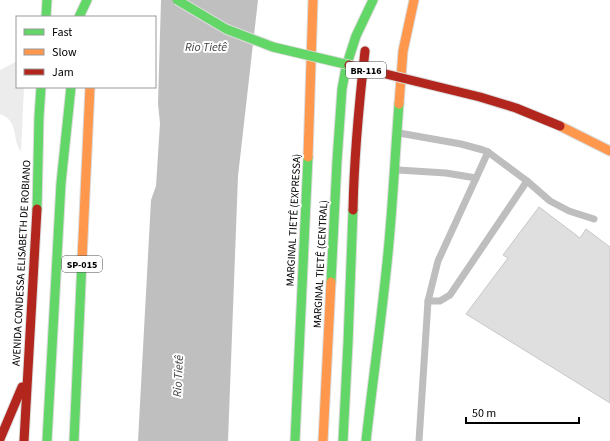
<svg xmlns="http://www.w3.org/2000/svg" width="610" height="441" viewBox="0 0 610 441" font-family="'Source Sans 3',sans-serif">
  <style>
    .green { fill: #ececec }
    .water { fill: #bfbfbf }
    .building { fill: #dfdfdf; stroke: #c7c7c7 }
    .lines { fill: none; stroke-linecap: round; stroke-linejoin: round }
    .fast-casing { stroke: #dbdbdb; stroke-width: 11 }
    .slow-casing { stroke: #dbdbdb; stroke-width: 11 }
    .jam-casing { stroke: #dbdbdb; stroke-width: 11 }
    .lane { stroke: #bebebe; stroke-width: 7 }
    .fast { stroke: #63d668; stroke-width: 9 }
    .slow { stroke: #ff974d; stroke-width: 9 }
    .jam { stroke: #b3261e; stroke-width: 9 }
    .fast-bridge-casing { stroke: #dbdbdb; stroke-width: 11; stroke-linecap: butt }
    .jam-bridge-casing { stroke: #dbdbdb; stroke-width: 11; stroke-linecap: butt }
    .fast-bridge { stroke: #63d668; stroke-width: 9 }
    .jam-bridge { stroke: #b3261e; stroke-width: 9 }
    .labels { text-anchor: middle; stroke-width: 4; stroke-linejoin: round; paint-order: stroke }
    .shield { fill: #fff; stroke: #4c4c4c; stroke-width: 1 }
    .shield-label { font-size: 10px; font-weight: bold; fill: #000 }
    .street-label { font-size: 11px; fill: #000; stroke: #fff }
    .water-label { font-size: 12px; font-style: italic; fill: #444; stroke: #fff }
  </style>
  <rect width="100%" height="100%" fill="#fff"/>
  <path class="green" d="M 17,61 L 17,87 L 24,87 L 21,152 C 11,138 20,122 0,114 L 0,70 Z"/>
  <polygon class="water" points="161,0 258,0 238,176 228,441 138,441 151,200 156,186 160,123 158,104"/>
  <polygon class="building" points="539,207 580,238 586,229 610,247 610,403 466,314 508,258 503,255"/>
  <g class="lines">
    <defs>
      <g id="fast">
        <polyline points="46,17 47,0"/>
        <polyline points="79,17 87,0"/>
        <polyline points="37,209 39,117 41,87"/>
        <polyline points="331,282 337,161 342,89 346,67 356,36 373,0"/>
        <polyline points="47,441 61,183 71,87"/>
        <polyline points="74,441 82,260"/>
        <polyline points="295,441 308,157"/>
        <polyline points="343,441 348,343 353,210"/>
        <path d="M 366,441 C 373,378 382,316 388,253 C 393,203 395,154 399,104"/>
      </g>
      <g id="slow">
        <polyline points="399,104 403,51 414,0"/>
        <polyline points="560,126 610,151"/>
        <polyline points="308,157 313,0"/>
        <polyline points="82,260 90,87"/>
        <polyline points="323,441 331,282"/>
      </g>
      <g id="jam">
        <path d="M 353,210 C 354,157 359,104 365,51"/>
        <polyline points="0,439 22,387"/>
        <polyline points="24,441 37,209"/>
      </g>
    </defs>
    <use href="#fast" class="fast-casing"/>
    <use href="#slow" class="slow-casing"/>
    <use href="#jam" class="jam-casing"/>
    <g class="lane">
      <polyline points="399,133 461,144 483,150 488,152 527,181 450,295 440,301 428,301"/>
      <polyline points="398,170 446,173 476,178"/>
      <polyline points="527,181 550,201 569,211 594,219"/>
      <polyline points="419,441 428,301 438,261 488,152"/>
    </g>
    <use href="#fast" class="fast"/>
    <use href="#slow" class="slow"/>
    <use href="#jam" class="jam"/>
    <defs>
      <polyline id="fast-bridge" points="177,0 226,29 273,47 349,65"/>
      <polyline id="jam-bridge" points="349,65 480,97 516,108 560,126"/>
    </defs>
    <use href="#fast-bridge" class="fast-bridge-casing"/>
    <use href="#jam-bridge" class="jam-bridge-casing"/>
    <use href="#fast-bridge" class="fast-bridge"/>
    <use href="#jam-bridge" class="jam-bridge"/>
  </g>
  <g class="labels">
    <g class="shield">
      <rect x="346" y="62" width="40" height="16" rx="3"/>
      <rect x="62" y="256" width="40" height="16" rx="3"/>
    </g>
    <g class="shield-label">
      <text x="366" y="74">BR-116</text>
      <text x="82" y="268">SP-015</text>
    </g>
    <g class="street-label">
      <text transform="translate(293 220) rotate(-87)" y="4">MARGINAL TIETÊ (EXPRESSA)</text>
      <text transform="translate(21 263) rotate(-87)" y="4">AVENIDA CONDESSA ELISABETH DE ROBIANO</text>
      <text transform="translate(320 264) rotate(-87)" y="4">MARGINAL TIETÊ (CENTRAL)</text>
    </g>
    <g class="water-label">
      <text x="206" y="51">Rio Tietê</text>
      <text transform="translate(178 376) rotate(-87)" y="4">Rio Tietê</text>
    </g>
  </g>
  <rect x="16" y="16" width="140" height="72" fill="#ffffff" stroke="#999999"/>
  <rect x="24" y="29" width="20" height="6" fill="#63d668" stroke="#999999"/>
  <text x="52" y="36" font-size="12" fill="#000000">Fast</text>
  <rect x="24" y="49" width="20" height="6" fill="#ff974d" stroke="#999999"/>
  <text x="52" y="56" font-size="12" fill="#000000">Slow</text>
  <rect x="24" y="69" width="20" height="6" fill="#b3261e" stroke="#999999"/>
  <text x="52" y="76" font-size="12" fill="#000000">Jam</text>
  <path d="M466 417v6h113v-6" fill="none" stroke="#000000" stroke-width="2"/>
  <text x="472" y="417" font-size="12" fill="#000000" stroke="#ffffff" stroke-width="3" paint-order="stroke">50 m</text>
</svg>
